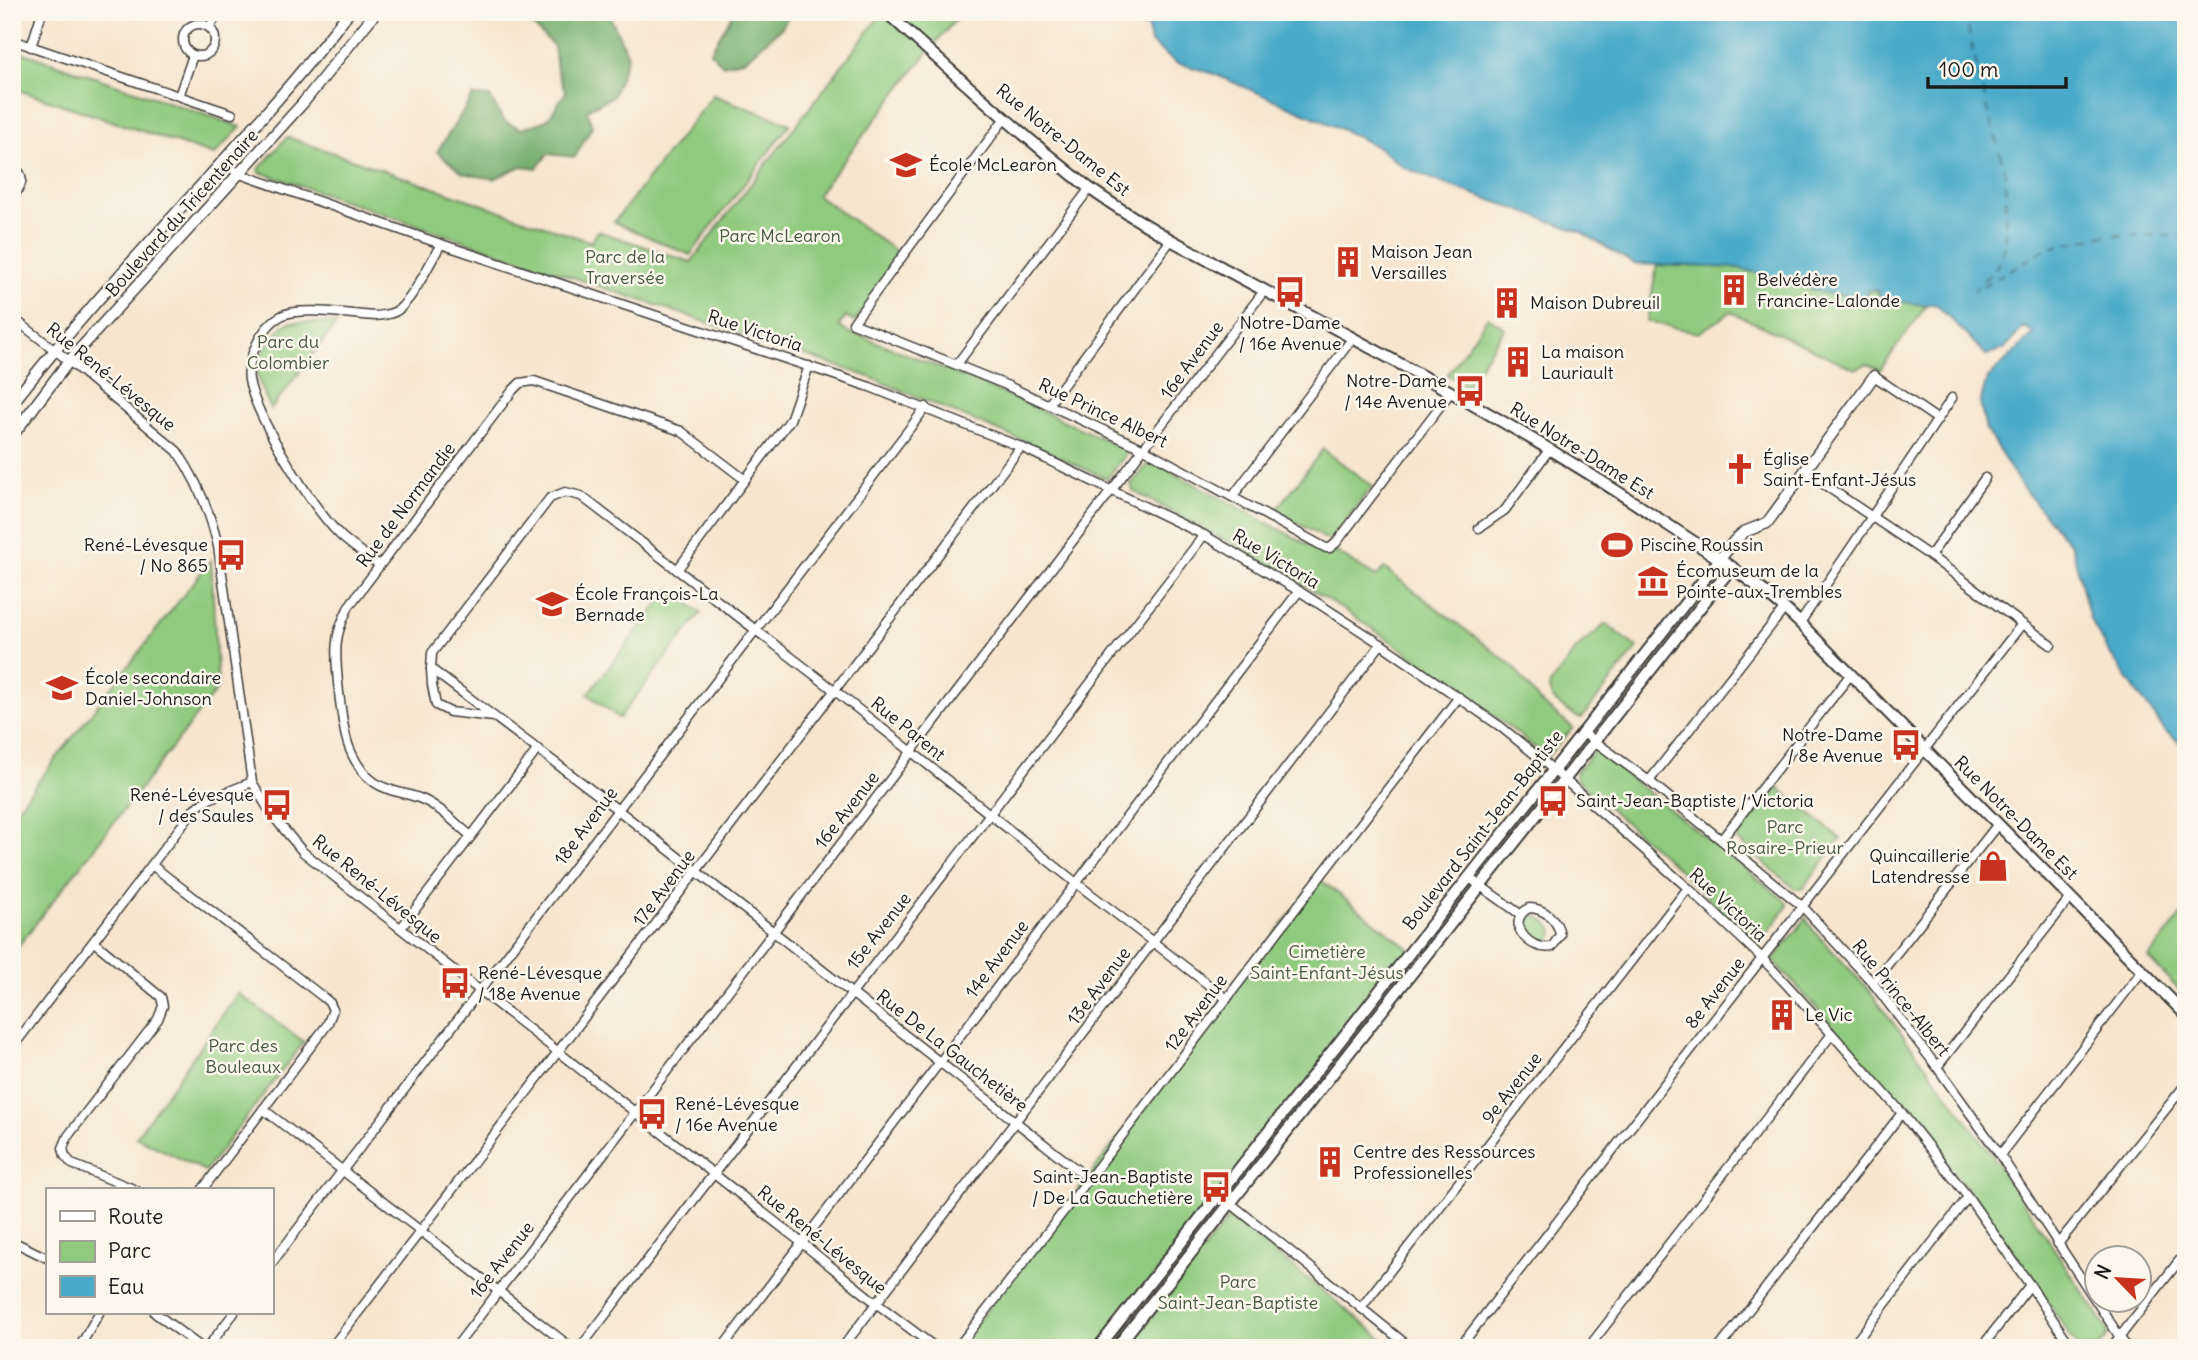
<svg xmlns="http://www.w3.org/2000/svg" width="2198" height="1360" viewBox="0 0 2198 1360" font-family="Delius,sans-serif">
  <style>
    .green { fill: #90ca7f; stroke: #56734e; stroke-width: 2 }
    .forest { fill: #74ae6e; stroke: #486545; stroke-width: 2 }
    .water { fill: #49aac9; stroke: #326372; stroke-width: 2 }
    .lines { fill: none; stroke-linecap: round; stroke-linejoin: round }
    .ferry { stroke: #305c6a; stroke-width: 2; stroke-dasharray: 9 7; stroke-linecap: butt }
    .minor-casing { stroke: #3d3a37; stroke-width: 11 }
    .tertiary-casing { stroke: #3d3a37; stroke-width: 13 }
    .secondary-casing { stroke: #3d3a37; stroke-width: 14 }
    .minor { stroke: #fff; stroke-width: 8 }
    .tertiary { stroke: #fff; stroke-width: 10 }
    .secondary { stroke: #fff; stroke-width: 10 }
    .labels { text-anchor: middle; stroke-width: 5; stroke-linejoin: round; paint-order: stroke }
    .street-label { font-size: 18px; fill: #1c1c1c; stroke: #fbf7ec }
    .poi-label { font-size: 18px; fill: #1c1c1c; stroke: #fbf7ec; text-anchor: start }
    .park-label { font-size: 18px; fill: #45593f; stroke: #fbf7ec }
  </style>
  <rect width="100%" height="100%" fill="#fbf7ec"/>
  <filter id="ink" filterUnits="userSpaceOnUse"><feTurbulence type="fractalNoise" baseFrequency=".0143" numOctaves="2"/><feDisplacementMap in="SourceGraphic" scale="14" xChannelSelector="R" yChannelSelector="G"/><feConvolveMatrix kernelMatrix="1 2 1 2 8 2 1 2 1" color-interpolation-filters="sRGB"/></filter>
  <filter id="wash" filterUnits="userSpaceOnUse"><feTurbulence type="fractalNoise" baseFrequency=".00686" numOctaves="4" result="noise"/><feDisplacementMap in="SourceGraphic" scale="28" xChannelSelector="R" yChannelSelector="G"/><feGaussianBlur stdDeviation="1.57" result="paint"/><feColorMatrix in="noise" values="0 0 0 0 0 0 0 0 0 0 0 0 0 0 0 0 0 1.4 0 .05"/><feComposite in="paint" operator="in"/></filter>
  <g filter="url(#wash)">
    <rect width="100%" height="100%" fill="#f7e5cf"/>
    <g class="green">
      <polygon points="883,12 962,12 929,51 817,195 903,256 854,322 846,316 839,326 847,332 864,337 1008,395 1125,449 1126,454 1107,479 1030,444 867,376 259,172 258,170 287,137 591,242 598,231 691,262"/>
      <polygon points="12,49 241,127 214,155 12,88"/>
      <polygon points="713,95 790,124 690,255 614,222"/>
      <polygon points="1657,265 1739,268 1825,293 1869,297 1867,290 1877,290 1881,299 1904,301 1926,306 1880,370 1867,364 1855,369 1731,312 1698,333 1647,321"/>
      <polygon points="1488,317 1505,328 1466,386 1447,375"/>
      <path d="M 289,322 L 337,323 L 271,409 C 258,380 249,370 269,342 C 276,334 280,327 289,322 Z"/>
      <polygon points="1323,449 1372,486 1330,541 1276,511"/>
      <path d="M 1150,462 L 1153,464 L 1154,462 L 1325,554 L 1332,554 L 1336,552 L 1376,577 L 1384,568 L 1513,666 L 1540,702 L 1573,728 L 1547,757 C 1474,699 1399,644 1320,595 C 1259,558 1196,524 1133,491 L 1131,484 Z"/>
      <polygon points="211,560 218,688 12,954 12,815"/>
      <polygon points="670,589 701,613 619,718 588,694"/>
      <path d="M 1606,624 L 1637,648 L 1582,718 L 1577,717 C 1566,710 1549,701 1549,686 L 1577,648 Z"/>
      <polygon points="1599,749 1610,762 1787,902 1787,907 1762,940 1754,942 1673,864 1577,780 1575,774 1592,753"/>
      <polygon points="1777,787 1841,839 1803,888 1795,889 1737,840 1738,836"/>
      <polygon points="1318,878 1411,950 1098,1348 957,1348"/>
      <polygon points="2186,909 2186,997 2148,958"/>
      <path d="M 1532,914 C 1542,917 1552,925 1554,934 L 1549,941 L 1541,941 L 1524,926 L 1525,918 Z"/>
      <path d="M 1806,918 L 1813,930 L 1867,988 L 1954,1103 L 1992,1155 L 2108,1330 L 2107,1337 L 2099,1348 L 2078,1348 C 1990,1208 1886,1081 1773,961 Z"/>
      <polygon points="238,993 304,1042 205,1171 136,1137"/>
      <polygon points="1231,1219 1233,1219 1394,1348 1127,1348 1227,1220"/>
    </g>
    <g class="forest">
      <polygon points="518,12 608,12 628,55 613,96 587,110 592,127 575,157 548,154 537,168 521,166 494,179 463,173 437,152 473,96 490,97 504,121 521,129 547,120 566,92 557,71 554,46"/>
      <polygon points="734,12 791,12 782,27 746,59 723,65 710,52"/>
    </g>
    <path class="water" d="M 1122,12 L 2186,12 L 2186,747 L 2165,731 L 2107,650 L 2090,619 L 2072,547 L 2022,487 L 1986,430 L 1980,403 L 1987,379 L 2034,333 L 2024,327 L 2004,349 L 1986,355 L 1936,304 C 1921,307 1897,300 1881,299 L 1877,290 L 1867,290 L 1869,298 L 1825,293 L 1739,268 L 1634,264 L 1581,232 L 1445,184 L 1403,167 L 1378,147 L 1339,128 L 1214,74 L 1175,62 L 1151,43 L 1148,29 Z"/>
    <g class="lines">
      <polyline class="ferry" points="1964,12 1982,88 2006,175 2005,247 1997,266 1974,291 2048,248 2106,235 2186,236"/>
    </g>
  </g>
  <g filter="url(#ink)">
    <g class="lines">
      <defs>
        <g id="minor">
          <circle cx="199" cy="40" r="16"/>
          <polyline points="209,27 220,12"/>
          <polyline points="12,40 232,114"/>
          <polyline points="31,47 42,12"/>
          <polyline points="179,96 193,55"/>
          <polyline points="1005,118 853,323 1006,385 1144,449 1326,548 1330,548 1336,543 1450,393"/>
          <polyline points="222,162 240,174 441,244 870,387 1021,447 1204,535 1299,591 1381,644 1501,727 1543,761 1688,888 1762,958 1832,1034 1902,1113 1968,1197 2030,1285 2072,1348"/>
          <path d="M 12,166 C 27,175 22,187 12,197"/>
          <path d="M 12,317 L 69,361 L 177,451 C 197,480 210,512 218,546 L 252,782 L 272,815 L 303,852 L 802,1243 L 876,1303 L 936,1348"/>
          <polyline points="957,364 1090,188"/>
          <polyline points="1874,376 1937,419"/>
          <polyline points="1049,404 1171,240"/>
          <polyline points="1804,471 1930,556 2051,645"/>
          <polyline points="1233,496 1352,339"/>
          <polyline points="1479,528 1505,510 1549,450"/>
          <polyline points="1930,556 1985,478"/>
          <path d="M 379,565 C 367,556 353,547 341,536 C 313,509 256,418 249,380 C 246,359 262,326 281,316 C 299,306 354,315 376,316 C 384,315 391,315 398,310 C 413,299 431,261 441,244"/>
          <polyline points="677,570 790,420 809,366"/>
          <polyline points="1800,623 1952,398"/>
          <polyline points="431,669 432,653 550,498 565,492 581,496 834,690 1075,882 1227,999"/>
          <polyline points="494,717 450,712 436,705 432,685 431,669 618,810 1090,1180"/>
          <polyline points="1582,732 1649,781 1803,907 1873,983 1937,1067 2000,1155 2127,1348"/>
          <polyline points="1649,781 1785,608"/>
          <path d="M 471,836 C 455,823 438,805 419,798 C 403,792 388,792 374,782 C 363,774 354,760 349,747 C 342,729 334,660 337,641 C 338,628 344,618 349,606 L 513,390 L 520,383 L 534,381 L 681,431 L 744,479"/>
          <polyline points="1722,839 1851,674"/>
          <polyline points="153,866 323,997 330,1003 333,1010 327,1025 202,1190"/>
          <polyline points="1468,877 1520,914"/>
          <path d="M 1529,908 C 1544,908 1558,920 1560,935 L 1552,947 C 1531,952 1503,923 1529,908 Z"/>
          <polyline points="401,928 538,749"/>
          <polyline points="94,942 161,997 163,1006 158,1019 68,1136 63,1148 65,1156 72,1164 136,1190"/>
          <polyline points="1873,983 1998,824"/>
          <polyline points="12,1048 195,808 209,799 252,782"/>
          <polyline points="1937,1067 2070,898"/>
          <polyline points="263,1109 572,1348"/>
          <polyline points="2000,1155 2142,971"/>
          <polyline points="1219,1194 1411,1348"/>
          <polyline points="12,1241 47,1258"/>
          <polyline points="2058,1244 2186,1084"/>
          <polyline points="271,1264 926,407"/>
          <polyline points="1361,1308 1688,888"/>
          <polyline points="155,1313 202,1348"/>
          <polyline points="79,1348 99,1313"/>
          <polyline points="207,1348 234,1313"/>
          <polyline points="331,1348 1021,447"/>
          <polyline points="455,1348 1264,291"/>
          <polyline points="580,1348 1204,535"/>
          <polyline points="722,1348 1299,591"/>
          <polyline points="842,1348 1381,644"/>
          <path d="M 957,1348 C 1127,1133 1290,913 1459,697"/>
          <polyline points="1459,1348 2022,624"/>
          <polyline points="1588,1348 1832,1034"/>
          <polyline points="1719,1348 1902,1113"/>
          <polyline points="1851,1348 1968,1197"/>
          <polyline points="1981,1348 2030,1285"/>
          <polyline points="2111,1348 2186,1252"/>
        </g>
        <g id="tertiary">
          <path d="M 12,404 C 117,267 244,149 349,12"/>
          <polyline points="12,436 69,361 303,103 376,12"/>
          <polyline points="1720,559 1735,540 1744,532 1767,523 1874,376"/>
        </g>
        <g id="secondary">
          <path d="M 886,12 C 952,72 1019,133 1089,188 C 1115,207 1143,223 1171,240 C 1332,328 1497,411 1650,513 C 1702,548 1755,579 1800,623 L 2186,1015"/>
          <polyline points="1098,1348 1720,559"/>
          <polyline points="1116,1348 1732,567"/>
        </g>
      </defs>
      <use href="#minor" class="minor-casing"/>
      <use href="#tertiary" class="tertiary-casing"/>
      <use href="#secondary" class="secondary-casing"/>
      <use href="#minor" class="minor"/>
      <use href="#tertiary" class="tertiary"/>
      <use href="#secondary" class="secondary"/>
    </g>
  </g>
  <defs>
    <symbol id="school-bare" viewBox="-9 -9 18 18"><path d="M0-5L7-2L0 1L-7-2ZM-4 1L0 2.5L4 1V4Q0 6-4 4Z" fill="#c8321e" stroke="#fbf7ec" stroke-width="2.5" paint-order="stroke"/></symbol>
    <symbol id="building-bare" viewBox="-9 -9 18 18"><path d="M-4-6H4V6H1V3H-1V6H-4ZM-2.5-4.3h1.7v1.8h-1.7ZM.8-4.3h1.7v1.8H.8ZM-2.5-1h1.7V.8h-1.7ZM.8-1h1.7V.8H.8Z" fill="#c8321e" stroke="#fbf7ec" stroke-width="2.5" paint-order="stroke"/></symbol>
    <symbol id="bus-bare" viewBox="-9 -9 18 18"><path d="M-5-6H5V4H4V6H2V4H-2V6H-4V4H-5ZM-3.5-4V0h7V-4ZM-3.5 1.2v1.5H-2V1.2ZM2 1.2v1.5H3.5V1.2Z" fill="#c8321e" stroke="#fbf7ec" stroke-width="2.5" paint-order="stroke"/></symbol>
    <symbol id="church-bare" viewBox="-9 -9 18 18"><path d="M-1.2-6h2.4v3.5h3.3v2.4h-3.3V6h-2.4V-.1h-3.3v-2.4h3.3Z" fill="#c8321e" stroke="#fbf7ec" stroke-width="2.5" paint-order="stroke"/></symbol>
    <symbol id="stadium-bare" viewBox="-9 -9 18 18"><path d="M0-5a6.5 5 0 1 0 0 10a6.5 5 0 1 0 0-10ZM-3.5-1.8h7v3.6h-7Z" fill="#c8321e" stroke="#fbf7ec" stroke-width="2.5" paint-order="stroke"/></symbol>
    <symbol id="museum-bare" viewBox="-9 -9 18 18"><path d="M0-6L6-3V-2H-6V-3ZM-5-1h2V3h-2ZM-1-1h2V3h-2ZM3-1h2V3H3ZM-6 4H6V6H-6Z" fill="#c8321e" stroke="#fbf7ec" stroke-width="2.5" paint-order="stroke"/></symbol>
    <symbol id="shop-bare" viewBox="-9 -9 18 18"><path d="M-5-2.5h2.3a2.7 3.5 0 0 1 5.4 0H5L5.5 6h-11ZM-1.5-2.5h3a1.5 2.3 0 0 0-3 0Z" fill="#c8321e" stroke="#fbf7ec" stroke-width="2.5" paint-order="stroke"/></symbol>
  </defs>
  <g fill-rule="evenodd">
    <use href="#school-bare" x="884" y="143" width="44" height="44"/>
    <use href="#building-bare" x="1326" y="240" width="44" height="44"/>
    <use href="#building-bare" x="1712" y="268" width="44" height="44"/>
    <use href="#bus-bare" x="1268" y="270" width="44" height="44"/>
    <use href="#building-bare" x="1485" y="281" width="44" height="44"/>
    <use href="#building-bare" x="1496" y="340" width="44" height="44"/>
    <use href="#bus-bare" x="1448" y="369" width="44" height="44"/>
    <use href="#church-bare" x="1718" y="447" width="44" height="44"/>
    <use href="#stadium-bare" x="1595" y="523" width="44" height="44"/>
    <use href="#bus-bare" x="209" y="533" width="44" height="44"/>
    <use href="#museum-bare" x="1631" y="559" width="44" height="44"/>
    <use href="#school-bare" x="530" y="582" width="44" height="44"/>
    <use href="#school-bare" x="40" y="666" width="44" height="44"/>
    <use href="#bus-bare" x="1884" y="723" width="44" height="44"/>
    <use href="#bus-bare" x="1531" y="779" width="44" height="44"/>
    <use href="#bus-bare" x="255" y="783" width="44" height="44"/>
    <use href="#shop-bare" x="1971" y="844" width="44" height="44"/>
    <use href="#bus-bare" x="433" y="961" width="44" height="44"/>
    <use href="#building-bare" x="1760" y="993" width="44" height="44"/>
    <use href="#bus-bare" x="630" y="1092" width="44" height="44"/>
    <use href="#building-bare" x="1308" y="1140" width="44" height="44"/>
    <use href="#bus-bare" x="1194" y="1165" width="44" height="44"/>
  </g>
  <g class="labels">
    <g class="street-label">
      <text transform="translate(1063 140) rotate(39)" y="6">Rue Notre-Dame Est</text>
      <text transform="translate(182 213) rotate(-48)" y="6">Boulevard du Tricentenaire</text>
      <text transform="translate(755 331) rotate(18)" y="6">Rue Victoria</text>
      <text transform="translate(1192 360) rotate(-53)" y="6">16e Avenue</text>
      <text transform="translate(111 377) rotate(39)" y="6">Rue René-Lévesque</text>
      <text transform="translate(1103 413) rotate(25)" y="6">Rue Prince Albert</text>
      <text transform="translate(1582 451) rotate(32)" y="6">Rue Notre-Dame Est</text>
      <text transform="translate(406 505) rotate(-53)" y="6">Rue de Normandie</text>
      <text transform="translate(1276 559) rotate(31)" y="6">Rue Victoria</text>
      <text transform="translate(908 729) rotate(39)" y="6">Rue Parent</text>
      <text transform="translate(847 810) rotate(-52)" y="6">16e Avenue</text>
      <text transform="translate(2016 818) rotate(45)" y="6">Rue Notre-Dame Est</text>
      <text transform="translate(586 826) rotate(-53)" y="6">18e Avenue</text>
      <text transform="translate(1483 830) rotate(-52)" y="6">Boulevard Saint-Jean-Baptiste</text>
      <text transform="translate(664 888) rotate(-53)" y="6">17e Avenue</text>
      <text transform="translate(377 889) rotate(39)" y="6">Rue René-Lévesque</text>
      <text transform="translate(1728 905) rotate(43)" y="6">Rue Victoria</text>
      <text transform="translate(879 931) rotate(-52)" y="6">15e Avenue</text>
      <text transform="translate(997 959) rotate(-53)" y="6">14e Avenue</text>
      <text transform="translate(1099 986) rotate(-53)" y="6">13e Avenue</text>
      <text transform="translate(1715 993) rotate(-52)" y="6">8e Avenue</text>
      <text transform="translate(1901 998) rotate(51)" y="6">Rue Prince-Albert</text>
      <text transform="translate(1196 1013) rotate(-53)" y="6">12e Avenue</text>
      <text transform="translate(952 1051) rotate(38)" y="6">Rue De La Gauchetière</text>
      <text transform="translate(1512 1088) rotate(-52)" y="6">9e Avenue</text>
      <text transform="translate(822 1240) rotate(39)" y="6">Rue René-Lévesque</text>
      <text transform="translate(502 1260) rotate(-52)" y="6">16e Avenue</text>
    </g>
    <g class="poi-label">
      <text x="929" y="171">École McLearon</text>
      <text x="1371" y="258">Maison Jean<tspan x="1371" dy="21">Versailles</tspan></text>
      <text x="1757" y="286">Belvédère<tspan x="1757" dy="21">Francine-Lalonde</tspan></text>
      <text x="1530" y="309">Maison Dubreuil</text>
      <text x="1290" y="329" text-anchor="middle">Notre-Dame<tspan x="1290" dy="21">/ 16e Avenue</tspan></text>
      <text x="1541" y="358">La maison<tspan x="1541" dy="21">Lauriault</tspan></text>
      <text x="1447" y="387" text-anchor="end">Notre-Dame<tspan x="1447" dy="21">/ 14e Avenue</tspan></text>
      <text x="1763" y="465">Église<tspan x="1763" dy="21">Saint-Enfant-Jésus</tspan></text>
      <text x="208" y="551" text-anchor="end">René-Lévesque<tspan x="208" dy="21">/ No 865</tspan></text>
      <text x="1640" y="551">Piscine Roussin</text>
      <text x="1676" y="577">Écomuseum de la<tspan x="1676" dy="21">Pointe-aux-Trembles</tspan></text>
      <text x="575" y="600">École François-La<tspan x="575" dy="21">Bernade</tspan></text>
      <text x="85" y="684">École secondaire<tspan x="85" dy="21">Daniel-Johnson</tspan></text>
      <text x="1883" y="741" text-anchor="end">Notre-Dame<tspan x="1883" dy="21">/ 8e Avenue</tspan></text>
      <text x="254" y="801" text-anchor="end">René-Lévesque<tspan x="254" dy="21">/ des Saules</tspan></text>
      <text x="1576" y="807">Saint-Jean-Baptiste / Victoria</text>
      <text x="1970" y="862" text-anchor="end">Quincaillerie<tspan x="1970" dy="21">Latendresse</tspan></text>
      <text x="478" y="979">René-Lévesque<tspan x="478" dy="21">/ 18e Avenue</tspan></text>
      <text x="1805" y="1021">Le Vic</text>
      <text x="675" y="1110">René-Lévesque<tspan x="675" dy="21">/ 16e Avenue</tspan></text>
      <text x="1353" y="1158">Centre des Ressources<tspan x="1353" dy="21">Professionelles</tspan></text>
      <text x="1193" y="1183" text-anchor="end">Saint-Jean-Baptiste<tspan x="1193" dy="21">/ De La Gauchetière</tspan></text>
    </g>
    <g class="park-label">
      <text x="780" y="242">Parc McLearon</text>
      <text x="625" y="263">Parc de la<tspan x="625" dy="21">Traversée</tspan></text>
      <text x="288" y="348">Parc du<tspan x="288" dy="21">Colombier</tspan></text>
      <text x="1785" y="833">Parc<tspan x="1785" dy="21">Rosaire-Prieur</tspan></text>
      <text x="1327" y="958">Cimetière<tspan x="1327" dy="21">Saint-Enfant-Jésus</tspan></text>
      <text x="243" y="1052">Parc des<tspan x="243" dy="21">Bouleaux</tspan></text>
      <text x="1238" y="1288">Parc<tspan x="1238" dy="21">Saint-Jean-Baptiste</tspan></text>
    </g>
  </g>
  <rect width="2198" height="1360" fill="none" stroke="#fbf7ec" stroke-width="42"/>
  <rect x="46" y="1188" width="228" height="126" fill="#fbf7ec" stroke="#a29f99" stroke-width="2"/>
  <rect x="60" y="1211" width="35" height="10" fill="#ffffff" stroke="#a29f99" stroke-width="2"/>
  <text x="108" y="1224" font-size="21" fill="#1c1c1c">Route</text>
  <rect x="60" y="1241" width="35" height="21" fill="#90ca7f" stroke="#a29f99" stroke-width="2"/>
  <text x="108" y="1258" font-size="21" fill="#1c1c1c">Parc</text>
  <rect x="60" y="1276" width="35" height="21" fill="#49aac9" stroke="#a29f99" stroke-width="2"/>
  <text x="108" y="1294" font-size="21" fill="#1c1c1c">Eau</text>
  <g transform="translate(2118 1279) rotate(295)"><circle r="33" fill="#fbf7ec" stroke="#a29f99" stroke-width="2"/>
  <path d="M0-5L12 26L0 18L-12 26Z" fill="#c8321e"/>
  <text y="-10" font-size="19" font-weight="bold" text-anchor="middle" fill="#1c1c1c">N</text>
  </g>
  <path d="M1928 77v10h138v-10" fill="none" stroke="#1c1c1c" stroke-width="3.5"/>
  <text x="1939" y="77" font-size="21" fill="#1c1c1c" stroke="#fbf7ec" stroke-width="5" paint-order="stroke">100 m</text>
</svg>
